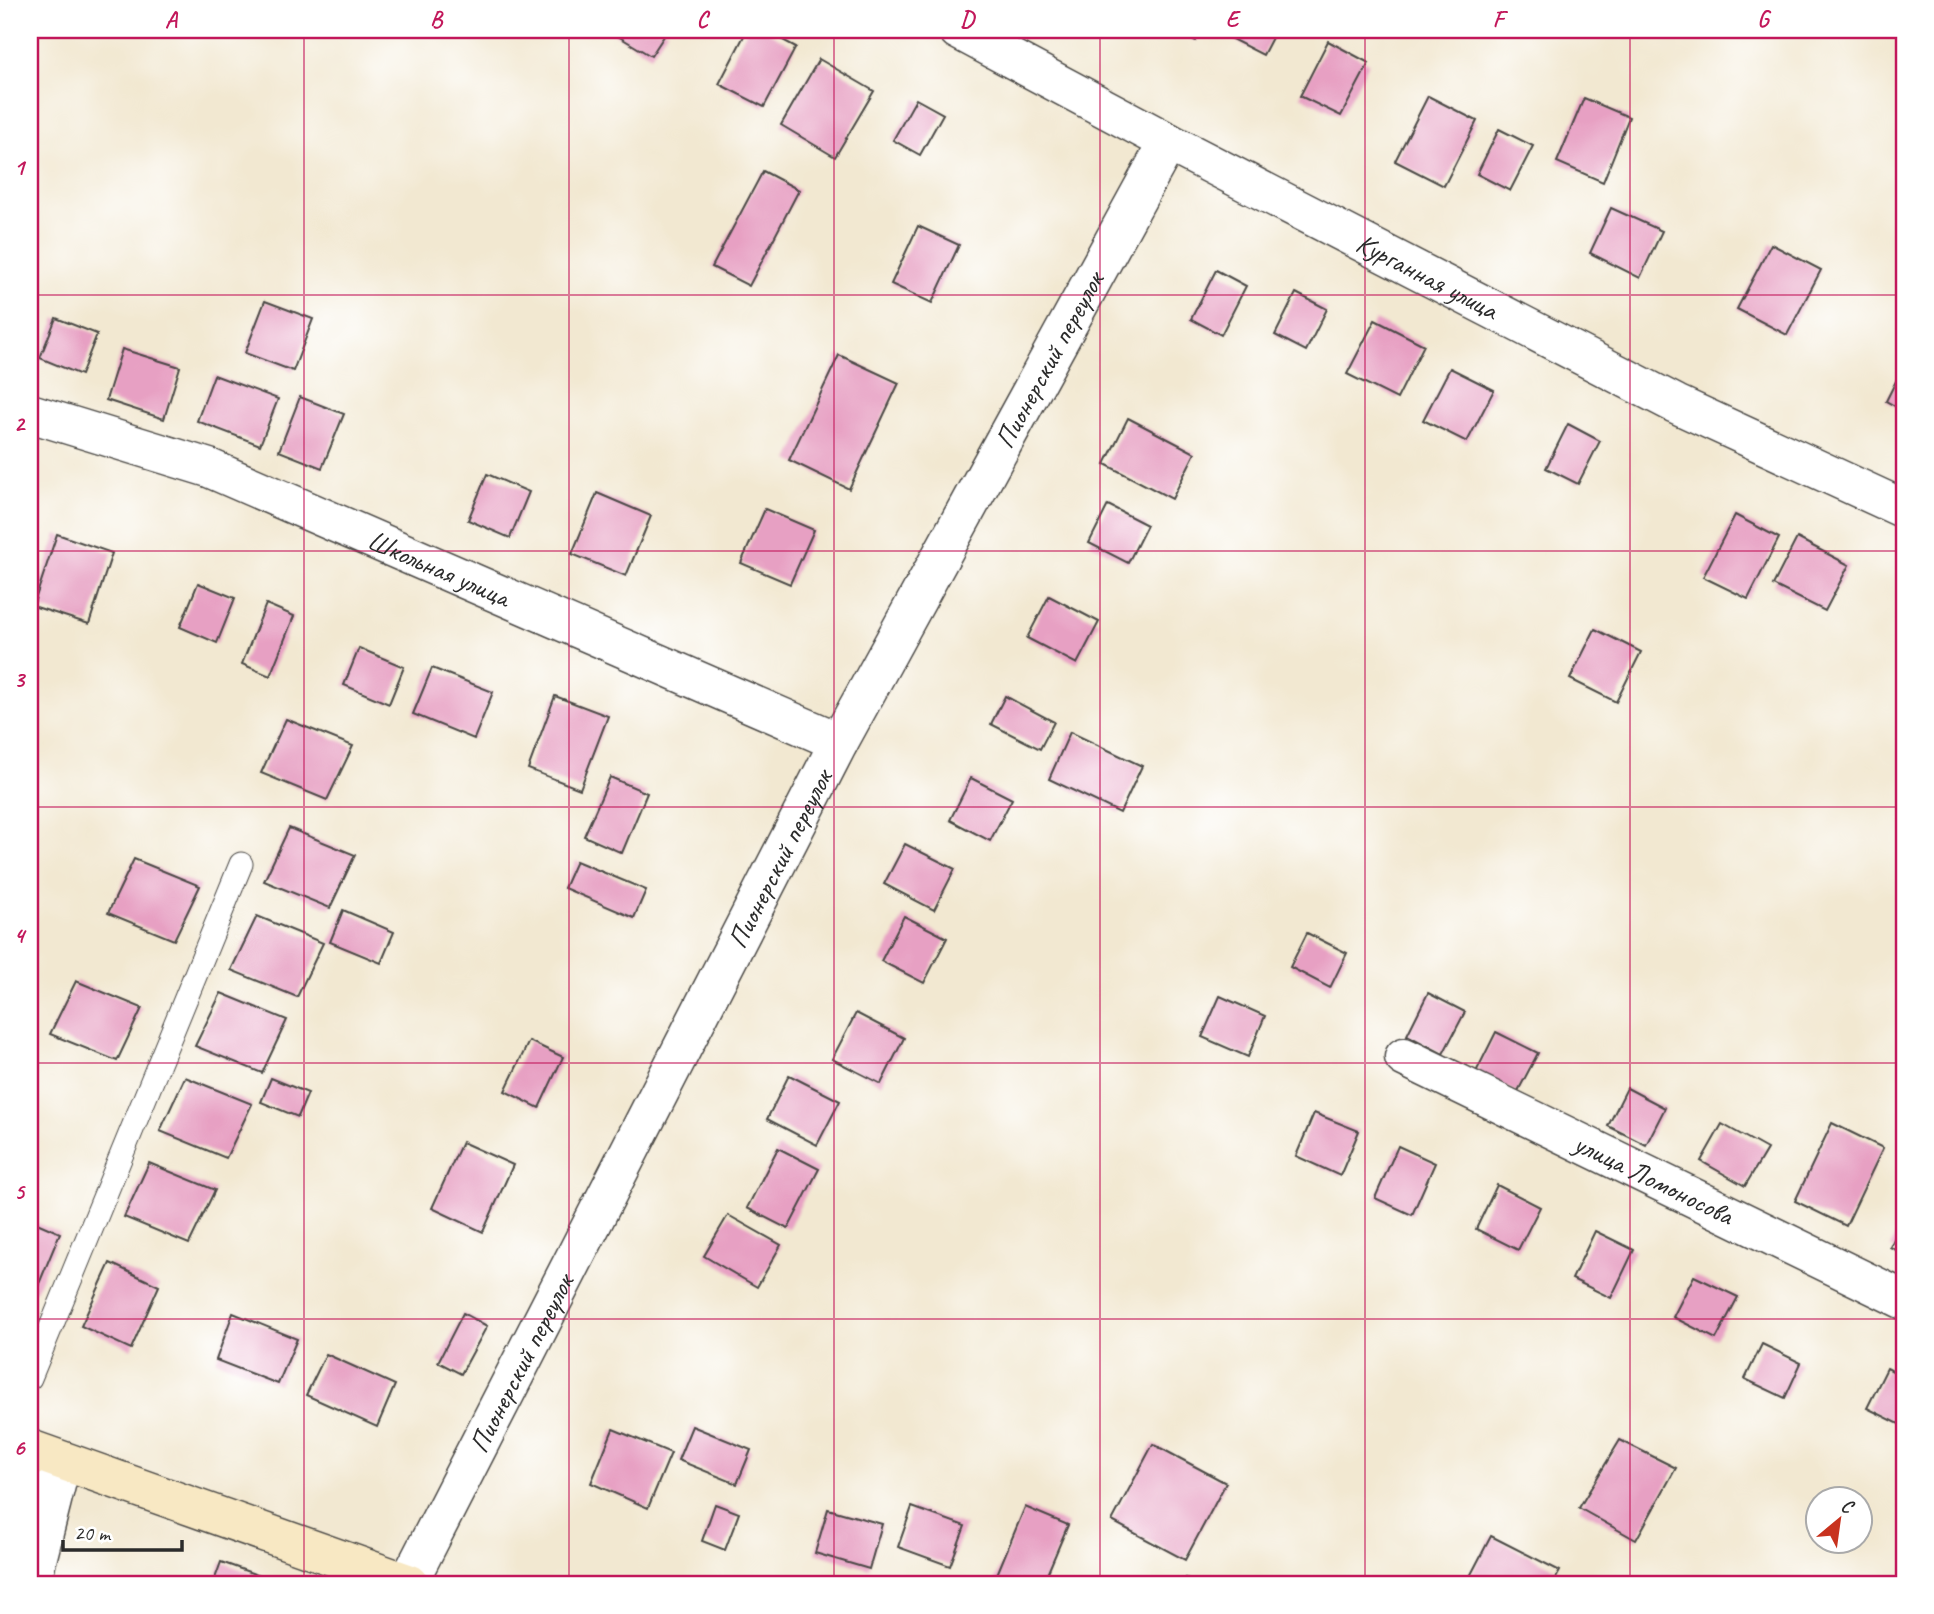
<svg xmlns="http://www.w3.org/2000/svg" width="1934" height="1614" viewBox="0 0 1934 1614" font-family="Caveat,sans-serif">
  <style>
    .building { fill: #e7a0c3 }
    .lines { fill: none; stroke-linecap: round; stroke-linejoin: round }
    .lane-casing { stroke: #494744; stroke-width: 25 }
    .street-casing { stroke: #494744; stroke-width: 41 }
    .secondary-casing { stroke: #494744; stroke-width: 41 }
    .lane { stroke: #fff; stroke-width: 23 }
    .street { stroke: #fff; stroke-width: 38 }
    .secondary { stroke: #f8e8c3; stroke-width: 38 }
    .grid { fill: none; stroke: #c2185b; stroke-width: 2; stroke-opacity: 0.55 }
    .labels { text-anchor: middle; stroke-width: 5; stroke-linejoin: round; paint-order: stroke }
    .street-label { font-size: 28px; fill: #2b2b2b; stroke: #fff }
    .neatline { fill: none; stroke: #c2185b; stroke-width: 2.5 }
    .grid-label { font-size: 23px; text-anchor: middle; font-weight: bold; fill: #c2185b }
  </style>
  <rect width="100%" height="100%" fill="#fff"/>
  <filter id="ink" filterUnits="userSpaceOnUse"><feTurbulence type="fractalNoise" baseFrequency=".0143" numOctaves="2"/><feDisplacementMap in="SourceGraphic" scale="14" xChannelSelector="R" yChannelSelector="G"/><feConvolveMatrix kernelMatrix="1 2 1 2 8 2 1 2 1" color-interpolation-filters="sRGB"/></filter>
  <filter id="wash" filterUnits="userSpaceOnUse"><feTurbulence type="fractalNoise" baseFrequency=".00686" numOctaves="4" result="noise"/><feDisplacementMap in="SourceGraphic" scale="28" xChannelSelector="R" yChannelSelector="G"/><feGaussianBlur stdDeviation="1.57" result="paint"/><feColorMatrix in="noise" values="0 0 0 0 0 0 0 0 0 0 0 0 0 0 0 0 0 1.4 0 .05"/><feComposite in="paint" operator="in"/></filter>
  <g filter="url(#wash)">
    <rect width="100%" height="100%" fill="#f2e8d1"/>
    <g id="blocks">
      <g class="building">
        <polygon points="608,30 668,30 651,56"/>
        <polygon points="747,30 764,30 796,47 764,107 719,84"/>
        <polygon points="1170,30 1201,30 1196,41"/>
        <polygon points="1227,30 1276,30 1263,55 1224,35"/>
        <polygon points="1328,41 1369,63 1341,116 1300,96"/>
        <polygon points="819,59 874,91 835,157 781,125"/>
        <polygon points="1428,96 1477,121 1444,186 1395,161"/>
        <polygon points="1584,98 1629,117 1603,182 1557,162"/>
        <polygon points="916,99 943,114 920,155 893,140"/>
        <polygon points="1499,129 1533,146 1510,191 1477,174"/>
        <polygon points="763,171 799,190 749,286 712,267"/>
        <polygon points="1611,208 1662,231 1640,278 1590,253"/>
        <polygon points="918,226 959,245 932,303 891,284"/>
        <polygon points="1771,244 1821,270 1787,335 1737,309"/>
        <polygon points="1216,270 1246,286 1221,335 1191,319"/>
        <polygon points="1296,293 1327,309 1306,351 1275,335"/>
        <polygon points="265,301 313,319 293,371 245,353"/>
        <polygon points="56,318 97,334 81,375 40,358"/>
        <polygon points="1375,320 1424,345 1397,399 1347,374"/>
        <polygon points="122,349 180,367 164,419 106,400"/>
        <polygon points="839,355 899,383 849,489 789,460"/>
        <polygon points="1904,365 1904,411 1886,401"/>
        <polygon points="1450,368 1494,390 1467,442 1423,420"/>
        <polygon points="214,375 278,399 260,445 197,421"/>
        <polygon points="300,397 344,414 322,468 279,451"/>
        <polygon points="1128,418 1195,453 1172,499 1105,464"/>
        <polygon points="1568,424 1600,441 1578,484 1546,468"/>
        <polygon points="487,474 529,492 510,538 468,520"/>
        <polygon points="597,493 651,516 626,576 572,554"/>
        <polygon points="1108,505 1147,525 1128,563 1089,543"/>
        <polygon points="765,509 814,530 790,584 741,563"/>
        <polygon points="1735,515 1779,538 1748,599 1703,577"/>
        <polygon points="57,534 112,553 89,624 33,606"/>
        <polygon points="1797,538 1849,565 1825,611 1773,585"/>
        <polygon points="198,583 235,598 217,643 180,627"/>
        <polygon points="1049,596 1099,622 1077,664 1027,638"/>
        <polygon points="266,604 294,616 270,676 242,664"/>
        <polygon points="1595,629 1641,652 1616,702 1570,679"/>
        <polygon points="359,648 404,667 389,704 344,685"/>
        <polygon points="432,668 493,692 474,739 413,714"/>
        <polygon points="555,696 608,716 580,789 528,769"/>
        <polygon points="1005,696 1054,722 1040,749 991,724"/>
        <polygon points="286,719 353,746 327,800 261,773"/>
        <polygon points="1070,732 1142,766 1120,813 1049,779"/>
        <polygon points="610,777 647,793 622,853 584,836"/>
        <polygon points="971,778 1012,799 990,841 950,820"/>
        <polygon points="289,828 355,855 330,908 264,881"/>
        <polygon points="905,844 955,869 934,910 884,884"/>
        <polygon points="134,859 200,886 174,940 108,913"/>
        <polygon points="576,861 646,890 634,918 564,888"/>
        <polygon points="343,910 394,932 381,963 330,942"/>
        <polygon points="257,916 323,943 297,997 231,970"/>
        <polygon points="904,916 947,938 924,983 881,961"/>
        <polygon points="1307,933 1347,953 1330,988 1290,967"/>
        <polygon points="76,981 142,1008 117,1061 50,1034"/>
        <polygon points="221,993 287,1020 262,1073 195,1046"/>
        <polygon points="1428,993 1465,1012 1443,1054 1407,1035"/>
        <polygon points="1220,996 1265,1016 1248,1057 1202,1037"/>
        <polygon points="856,1013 904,1038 881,1084 832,1059"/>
        <polygon points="1496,1032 1538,1053 1517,1093 1476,1072"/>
        <polygon points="529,1041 563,1057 539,1108 505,1091"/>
        <polygon points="789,1075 840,1101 817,1145 767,1119"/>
        <polygon points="185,1077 252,1104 226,1158 160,1131"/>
        <polygon points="271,1078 308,1093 298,1117 261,1102"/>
        <polygon points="1627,1088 1665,1108 1646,1145 1608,1126"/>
        <polygon points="1314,1113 1359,1131 1340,1176 1296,1156"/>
        <polygon points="1832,1123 1883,1148 1846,1226 1795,1201"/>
        <polygon points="1722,1124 1767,1149 1745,1186 1701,1161"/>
        <polygon points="462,1142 513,1165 483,1232 432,1208"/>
        <polygon points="1398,1146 1435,1163 1412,1215 1375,1198"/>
        <polygon points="778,1148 819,1169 788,1229 747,1208"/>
        <polygon points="149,1163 215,1190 189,1244 124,1217"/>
        <polygon points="1497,1185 1540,1207 1518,1250 1476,1229"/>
        <polygon points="728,1215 781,1245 757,1287 704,1256"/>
        <polygon points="1904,1219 1904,1254 1890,1247"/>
        <polygon points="30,1220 60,1233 36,1291 30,1289"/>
        <polygon points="1595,1231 1634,1250 1611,1298 1572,1279"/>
        <polygon points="110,1263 159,1286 131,1349 81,1326"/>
        <polygon points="1694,1276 1738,1297 1716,1339 1673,1317"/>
        <polygon points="233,1313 297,1339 278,1384 216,1360"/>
        <polygon points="463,1313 487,1326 461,1374 438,1362"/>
        <polygon points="1762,1344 1801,1363 1785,1398 1745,1379"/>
        <polygon points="326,1354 395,1385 377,1427 306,1395"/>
        <polygon points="1887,1368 1904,1377 1904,1414 1899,1424 1867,1408"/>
        <polygon points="692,1426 751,1450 737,1484 678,1460"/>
        <polygon points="613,1429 671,1453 648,1508 591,1483"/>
        <polygon points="1620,1440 1676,1468 1636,1540 1579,1508"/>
        <polygon points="1153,1444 1226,1483 1185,1560 1112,1521"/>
        <polygon points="715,1504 739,1513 725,1550 702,1541"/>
        <polygon points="912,1507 965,1526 950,1566 898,1547"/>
        <polygon points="1025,1507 1068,1525 1043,1584 993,1584"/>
        <polygon points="828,1509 882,1524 869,1569 815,1553"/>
        <polygon points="1491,1536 1560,1571 1553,1584 1466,1584"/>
        <polygon points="221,1562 263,1577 260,1584 213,1584"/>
        <polygon points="1186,1578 1199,1584 1183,1584"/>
      </g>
    </g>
  </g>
  <g filter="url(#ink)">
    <use href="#blocks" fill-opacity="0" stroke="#494744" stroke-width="2"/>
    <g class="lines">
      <defs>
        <polyline id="lane" points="30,1378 241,864"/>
        <g id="street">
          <path id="s1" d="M 958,30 L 1168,142 L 1676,404 L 1904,509"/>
          <path id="s2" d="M 30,413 L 209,468 L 839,742"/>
          <path id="s3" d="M 1404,1057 L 1904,1300"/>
          <path id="s4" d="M 408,1583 L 839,742 L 1168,142"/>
          <polyline points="31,1584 62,1461"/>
        </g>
        <polyline id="secondary" points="30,1449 410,1584"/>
      </defs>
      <use href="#lane" class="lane-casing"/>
      <use href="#street" class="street-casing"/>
      <use href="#secondary" class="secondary-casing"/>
      <use href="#lane" class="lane"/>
      <use href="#street" class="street"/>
      <use href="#secondary" class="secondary"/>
    </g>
  </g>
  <path class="grid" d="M 304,30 L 304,1584M 569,30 L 569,1584M 834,30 L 834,1584M 1100,30 L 1100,1584M 1365,30 L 1365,1584M 1630,30 L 1630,1584M 30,295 L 1904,295M 30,551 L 1904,551M 30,807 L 1904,807M 30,1063 L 1904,1063M 30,1319 L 1904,1319"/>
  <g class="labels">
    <g class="street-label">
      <text dy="10" stroke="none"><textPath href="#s1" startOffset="530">Курганная улица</textPath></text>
      <text dy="10" stroke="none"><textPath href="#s4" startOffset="1381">Пионерский переулок</textPath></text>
      <text dy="10" stroke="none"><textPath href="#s2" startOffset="438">Школьная улица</textPath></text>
      <text dy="10" stroke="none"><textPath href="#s4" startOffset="814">Пионерский переулок</textPath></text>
      <text dy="10" stroke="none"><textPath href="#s3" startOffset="278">улица Ломоносова</textPath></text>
      <text dy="10" stroke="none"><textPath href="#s4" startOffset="247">Пионерский переулок</textPath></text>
    </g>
  </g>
  <rect width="1934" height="1614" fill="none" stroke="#fff" stroke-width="77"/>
  <g transform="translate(1839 1520) rotate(29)"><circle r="33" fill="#ffffff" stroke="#aaaaaa" stroke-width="2"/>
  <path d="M0-5L12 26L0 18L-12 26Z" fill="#c8321e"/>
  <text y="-10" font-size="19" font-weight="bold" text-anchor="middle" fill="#2b2b2b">С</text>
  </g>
  <path d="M63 1540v10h119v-10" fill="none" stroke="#2b2b2b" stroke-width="3.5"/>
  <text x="74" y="1540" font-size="21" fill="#2b2b2b" stroke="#ffffff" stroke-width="5" paint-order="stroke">20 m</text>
  <rect x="38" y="38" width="1858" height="1538" class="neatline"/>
  <g class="grid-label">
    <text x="171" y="27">A</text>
    <text x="436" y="27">B</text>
    <text x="702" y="27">C</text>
    <text x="967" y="27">D</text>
    <text x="1232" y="27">E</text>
    <text x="1498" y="27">F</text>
    <text x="1763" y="27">G</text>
    <text x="19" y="175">1</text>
    <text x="19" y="431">2</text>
    <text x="19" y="687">3</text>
    <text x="19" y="943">4</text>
    <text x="19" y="1199">5</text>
    <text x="19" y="1455">6</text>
  </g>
</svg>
